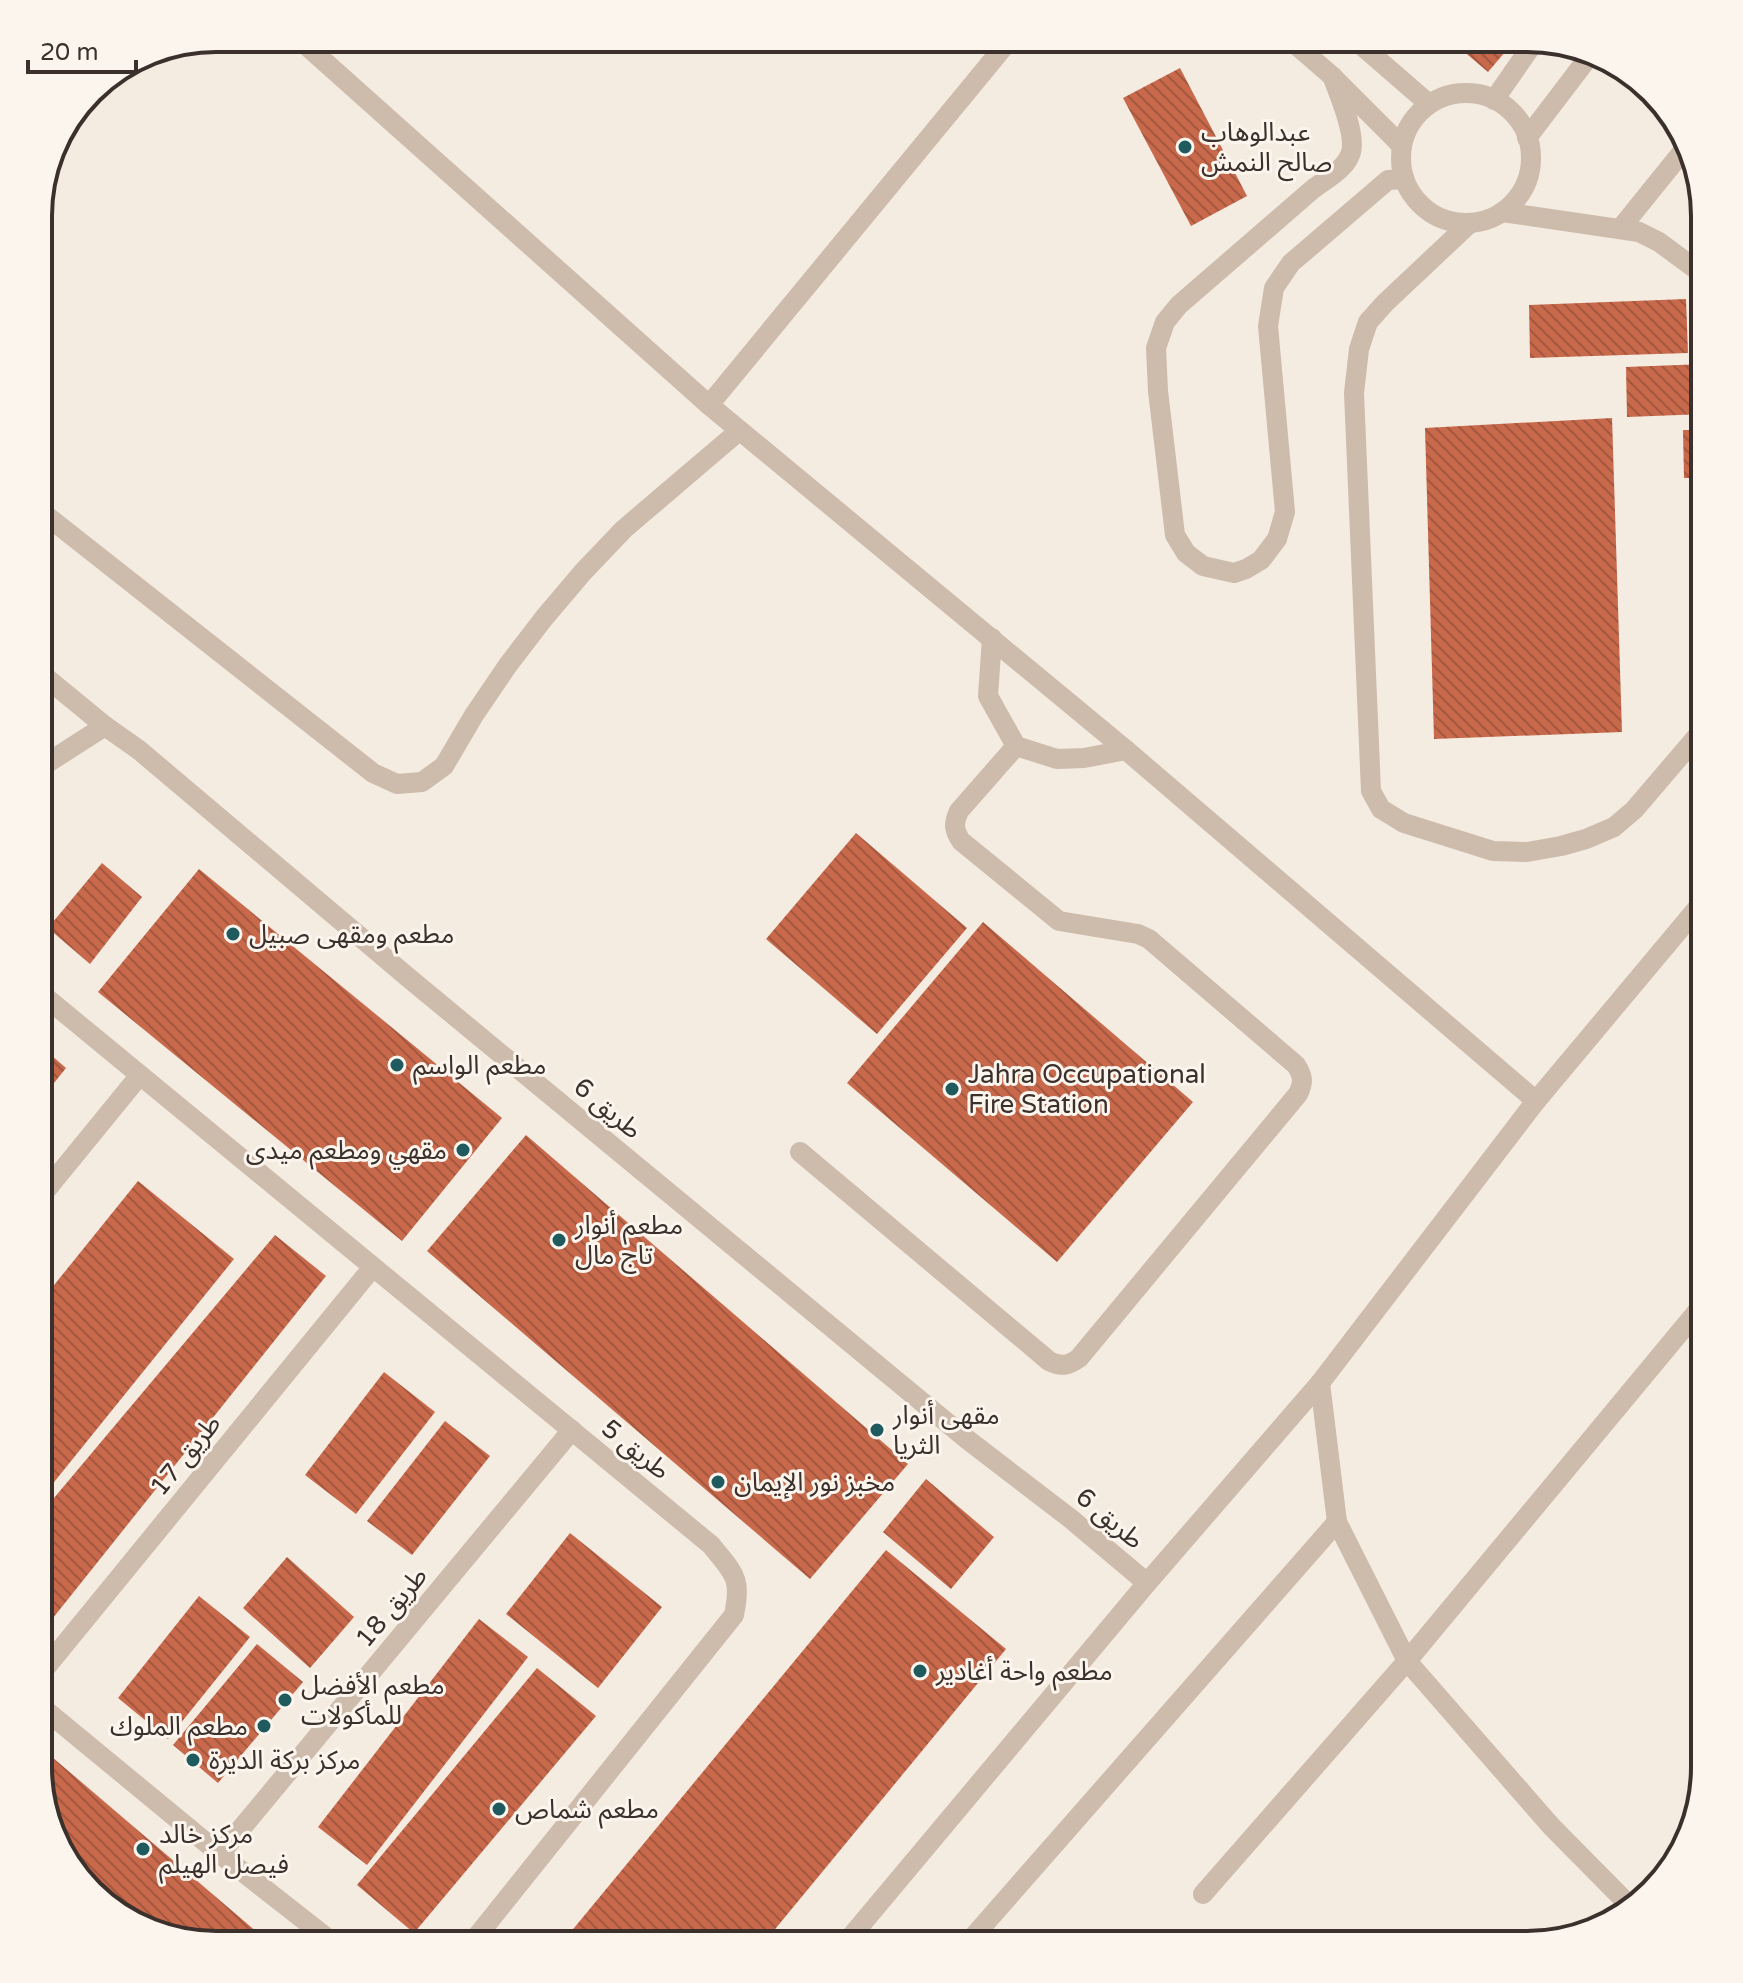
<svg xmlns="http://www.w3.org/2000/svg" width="1743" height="1983" viewBox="0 0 1743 1983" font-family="'Varela Round','Noto Sans Arabic',sans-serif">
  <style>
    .building { fill: url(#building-back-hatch) }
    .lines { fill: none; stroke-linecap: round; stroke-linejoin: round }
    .minor { stroke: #cdbbac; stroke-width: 20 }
    .poi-dot { fill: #1f5a5e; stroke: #fbf5ee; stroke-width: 3 }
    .labels { text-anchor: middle; stroke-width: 6; stroke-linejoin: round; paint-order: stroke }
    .poi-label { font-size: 26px; fill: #3b302b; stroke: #fbf5ee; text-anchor: start }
    .street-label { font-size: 26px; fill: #3b302b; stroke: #fbf5ee }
    .rim { fill: none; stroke: #3b302b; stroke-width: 4 }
  </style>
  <defs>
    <pattern id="building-back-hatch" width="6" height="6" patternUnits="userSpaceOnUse" patternTransform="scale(2)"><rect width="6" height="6" fill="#c8694b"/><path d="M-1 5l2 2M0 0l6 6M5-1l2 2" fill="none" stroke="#a4573f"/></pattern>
  </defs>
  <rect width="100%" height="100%" fill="#f4ebe1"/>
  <g class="building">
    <polygon points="1448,38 1517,38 1488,72"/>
    <polygon points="1180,68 1247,196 1191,226 1123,98"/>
    <polygon points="1686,299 1688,353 1530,358 1529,305"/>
    <polygon points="1705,364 1705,414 1627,417 1626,367"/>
    <polygon points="1612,418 1622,732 1434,739 1425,428"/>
    <polygon points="1683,430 1705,430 1705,478 1684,478"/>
    <polygon points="856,833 967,928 877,1034 766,939"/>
    <polygon points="102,863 142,897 90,964 48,928"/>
    <polygon points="199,869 502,1118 402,1241 98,992"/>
    <polygon points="45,870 54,906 38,911 38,872"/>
    <polygon points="983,922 1193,1102 1057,1262 847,1083"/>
    <polygon points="38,1044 66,1068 38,1103"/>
    <polygon points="526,1135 908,1464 810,1579 427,1251"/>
    <polygon points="138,1181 234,1259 38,1502 38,1305"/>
    <polygon points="275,1235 326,1276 41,1633 38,1630 38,1517"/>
    <polygon points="384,1372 435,1412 356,1514 305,1475"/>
    <polygon points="445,1421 490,1456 412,1555 367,1521"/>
    <polygon points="926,1479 994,1537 951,1589 883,1532"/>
    <polygon points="570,1533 662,1607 598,1688 506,1614"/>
    <polygon points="886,1550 1006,1649 762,1945 560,1945"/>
    <polygon points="287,1557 354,1617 310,1668 243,1608"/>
    <polygon points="199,1596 250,1637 168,1739 118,1698"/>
    <polygon points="479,1619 528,1657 367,1865 318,1827"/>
    <polygon points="257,1644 303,1682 218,1783 173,1745"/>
    <polygon points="537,1668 596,1716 414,1933 357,1885"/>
    <polygon points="38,1745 272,1945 215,1945 137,1926 74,1875 38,1768"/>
  </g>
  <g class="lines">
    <g class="minor">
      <polyline points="298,38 709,405 1126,750 1536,1101"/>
      <polyline points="1288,38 1332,76 1402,146"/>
      <polyline points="1353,38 1429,104"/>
      <path d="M 1332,76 C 1339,94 1358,138 1350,155 C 1344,170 1325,180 1313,189 L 1179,305 L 1165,322 L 1156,348 L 1158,391 L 1175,535 L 1186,553 L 1203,566 L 1234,573 L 1246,569 L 1261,560 L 1277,539 L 1285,512 L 1268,326 L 1274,288 L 1291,263 L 1388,180 L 1404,179"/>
      <circle cx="1466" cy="158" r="65"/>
      <polyline points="1494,100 1537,38"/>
      <polyline points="1527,138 1591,54"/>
      <polyline points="1502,212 1639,232 1659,242 1705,276"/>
      <polyline points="1470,223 1385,303 1368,322 1359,349 1354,393 1371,791 1381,809 1404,823 1493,851 1527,852 1561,846 1586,839 1614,827 1634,810 1705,727"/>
      <polyline points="1620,229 1683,151"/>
      <polyline points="709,405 1011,38"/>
      <polyline points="38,509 373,773 397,784 422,782 444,766 474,715 508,665 544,618 583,572 624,529 739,431"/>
      <polyline points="992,638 988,696 1016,746 1057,759 1084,758 1126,750"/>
      <polyline points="38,671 105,726 139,750 410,979 968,1440 1071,1519 1147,1583"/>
      <polyline points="38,769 105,726"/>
      <path d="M 38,991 L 711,1545 C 734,1574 742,1577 734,1615 L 470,1945"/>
      <path d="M 800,1152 L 1049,1361 C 1061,1367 1068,1366 1079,1358 L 1298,1094 C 1304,1082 1303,1076 1296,1065 L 1149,939 L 1138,934 L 1059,921 L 961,841 C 954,830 953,824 959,811 L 1016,746"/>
      <polyline points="38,1200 140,1075"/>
      <polyline points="1320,1383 1337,1522 1407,1661 1551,1826 1633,1909"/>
      <polyline points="38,1677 373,1267"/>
      <polyline points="38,1704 220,1854 336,1945"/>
      <polyline points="220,1854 572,1430"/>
      <polyline points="1203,1894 1407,1661 1705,1302"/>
      <polyline points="844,1945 1147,1583 1320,1383 1536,1101 1705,899"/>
      <polyline points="966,1945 1337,1522"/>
    </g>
  </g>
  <g class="poi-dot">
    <circle cx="1185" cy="147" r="8"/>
    <circle cx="233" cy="934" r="8"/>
    <circle cx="397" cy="1065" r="8"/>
    <circle cx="952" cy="1089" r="8"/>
    <circle cx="463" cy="1150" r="8"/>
    <circle cx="559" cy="1240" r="8"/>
    <circle cx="877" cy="1430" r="8"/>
    <circle cx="718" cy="1482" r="8"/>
    <circle cx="920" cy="1671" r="8"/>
    <circle cx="285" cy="1700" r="8"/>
    <circle cx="264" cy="1726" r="8"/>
    <circle cx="193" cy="1760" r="8"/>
    <circle cx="499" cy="1809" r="8"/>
    <circle cx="143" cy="1849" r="8"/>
  </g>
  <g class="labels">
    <g class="poi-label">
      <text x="1201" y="141">عبدالوهاب<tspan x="1201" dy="30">صالح النمش</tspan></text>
      <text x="249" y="943">مطعم ومقهى صبيل</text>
      <text x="413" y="1074">مطعم الواسم</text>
      <text x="968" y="1083">Jahra Occupational<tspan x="968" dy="30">Fire Station</tspan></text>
      <text x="447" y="1159" text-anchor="end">مقهي ومطعم ميدى</text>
      <text x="575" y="1234">مطعم أنوار<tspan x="575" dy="30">تاج مال</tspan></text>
      <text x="893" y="1424">مقهى أنوار<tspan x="893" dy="30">الثريا</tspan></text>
      <text x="734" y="1491">مخبز نور الإيمان</text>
      <text x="936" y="1680">مطعم واحة أغادير</text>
      <text x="301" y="1694">مطعم الأفضل<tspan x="301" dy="30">للمأكولات</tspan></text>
      <text x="248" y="1735" text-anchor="end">مطعم الملوك</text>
      <text x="209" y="1769">مركز بركة الديرة</text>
      <text x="515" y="1818">مطعم شماص</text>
      <text x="159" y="1843">مركز خالد<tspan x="159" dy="30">فيصل الهيلم</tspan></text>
    </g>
    <g class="street-label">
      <text transform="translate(608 1108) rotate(40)" y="9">طريق 6</text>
      <text transform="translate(636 1449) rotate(39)" y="9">طريق 5</text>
      <text transform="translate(185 1455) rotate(-51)" y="9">طريق 17</text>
      <text transform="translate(1110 1518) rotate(40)" y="9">طريق 6</text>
      <text transform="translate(391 1607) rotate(-50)" y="9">طريق 18</text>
    </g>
  </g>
  <path d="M0 0H1743V1983H0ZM216 52H1527A164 164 0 0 1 1691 216V1767A164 164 0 0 1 1527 1931H216A164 164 0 0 1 52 1767V216A164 164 0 0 1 216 52Z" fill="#fbf5ee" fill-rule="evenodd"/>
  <path class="rim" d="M216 52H1527A164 164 0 0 1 1691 216V1767A164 164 0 0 1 1527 1931H216A164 164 0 0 1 52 1767V216A164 164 0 0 1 216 52Z"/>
  <path d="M28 60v12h108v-12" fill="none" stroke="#3b302b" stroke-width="4"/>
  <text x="40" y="60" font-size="24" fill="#3b302b" stroke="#fbf5ee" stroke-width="6" paint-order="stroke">20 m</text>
</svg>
